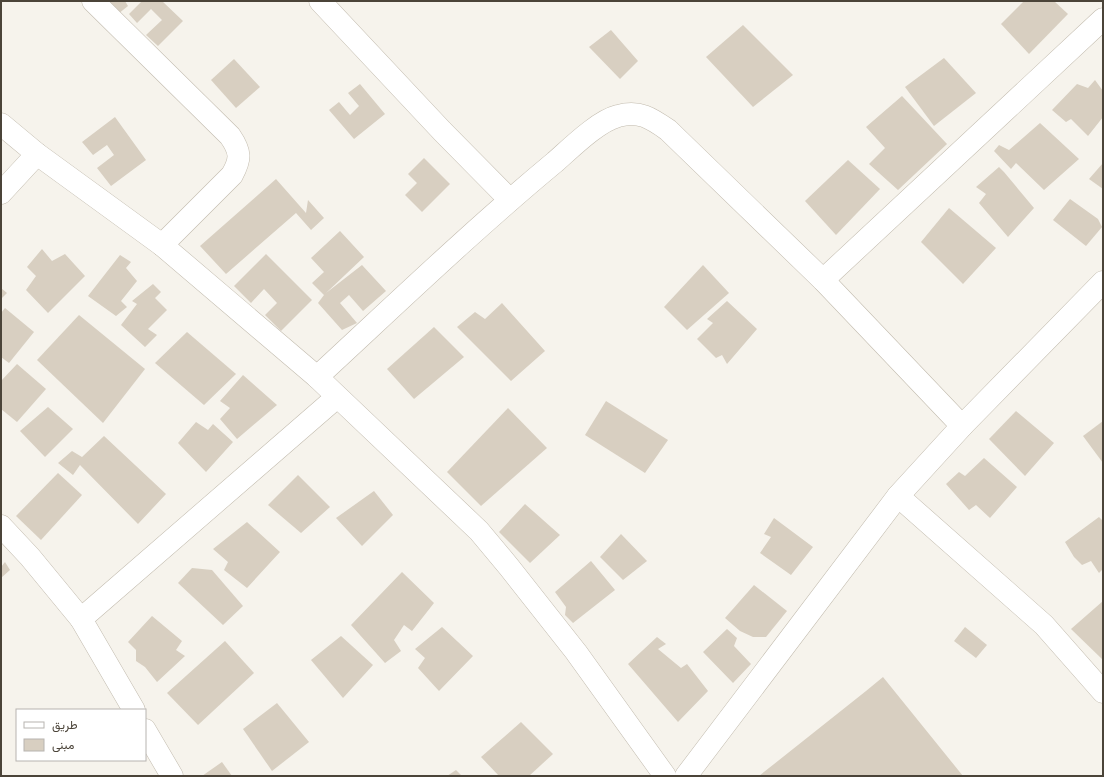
<svg xmlns="http://www.w3.org/2000/svg" width="1104" height="777" viewBox="0 0 1104 777" font-family="'Alegreya Sans',Vazirmatn,sans-serif">
  <style>
    .building { fill: #d8cfc1 }
    .lines { fill: none; stroke-linecap: round; stroke-linejoin: round }
    .minor-casing { stroke: #c2bbae; stroke-width: 23 }
    .minor { stroke: #fff; stroke-width: 22 }
  </style>
  <rect width="100%" height="100%" fill="#f6f3ec"/>
  <g class="building">
    <polygon points="100,1 125,1 128,6 113,18"/>
    <polygon points="142,1 162,1 183,21 158,46 146,35 162,20 151,9 137,23 129,14"/>
    <polygon points="1024,1 1054,1 1068,14 1029,54 1001,24"/>
    <polygon points="743,25 793,75 753,107 706,57"/>
    <polygon points="611,30 638,61 620,79 589,47"/>
    <polygon points="944,58 976,93 934,126 905,87"/>
    <polygon points="234,59 260,87 236,108 211,80"/>
    <polygon points="1095,80 1103,91 1103,117 1088,136 1071,119 1066,122 1052,110 1077,84 1088,88"/>
    <polygon points="360,84 385,114 354,139 329,110 339,102 350,115 359,106 348,93"/>
    <polygon points="902,96 947,144 898,190 869,164 885,148 866,127"/>
    <polygon points="115,117 146,160 111,186 97,168 114,155 107,145 93,155 82,142"/>
    <polygon points="1040,123 1079,159 1044,190 1016,163 1011,169 994,151 999,145 1009,150"/>
    <polygon points="424,158 450,184 422,212 405,195 417,183 408,174"/>
    <polygon points="848,160 880,189 836,235 805,201"/>
    <polygon points="1103,163 1103,189 1089,179"/>
    <polygon points="999,167 1004,172 1034,208 1008,237 979,203 986,194 976,187"/>
    <polygon points="276,179 306,213 308,200 324,218 311,230 296,213 226,274 200,246"/>
    <polygon points="1070,199 1098,219 1102,227 1086,246 1053,220"/>
    <polygon points="949,208 996,248 963,284 921,242"/>
    <polygon points="340,231 364,257 326,293 362,265 386,291 363,311 349,295 340,303 357,323 342,330 318,303 324,295 312,283 324,272 311,258"/>
    <polygon points="42,249 52,261 65,254 85,276 48,313 26,290 36,276 27,267"/>
    <polygon points="266,254 312,300 281,331 265,315 277,303 264,289 251,303 234,286"/>
    <polygon points="120,255 131,262 126,268 137,281 121,301 127,307 116,316 88,296"/>
    <polygon points="703,265 729,293 687,330 664,307"/>
    <polygon points="153,284 161,292 155,298 167,310 148,329 157,335 145,347 121,325 137,304 132,301"/>
    <polygon points="1,288 7,293 1,299"/>
    <polygon points="727,301 757,329 727,364 722,355 716,358 697,339 713,323 707,319"/>
    <polygon points="502,303 545,351 511,381 457,327 475,312 485,319"/>
    <polygon points="5,308 34,332 9,363 1,357 1,313"/>
    <polygon points="79,315 145,369 103,423 37,360"/>
    <polygon points="434,327 464,357 414,399 387,369"/>
    <polygon points="187,332 236,374 204,405 155,363"/>
    <polygon points="17,364 46,389 17,422 1,409 1,381"/>
    <polygon points="243,375 277,405 237,439 220,419 230,408 220,401"/>
    <polygon points="606,401 668,440 645,473 585,435"/>
    <polygon points="48,407 73,429 45,457 20,431"/>
    <polygon points="508,408 547,448 481,506 447,472"/>
    <polygon points="1016,411 1054,443 1025,476 989,439"/>
    <polygon points="1103,421 1103,463 1083,436"/>
    <polygon points="196,422 208,430 213,424 233,442 206,472 178,443"/>
    <polygon points="104,436 166,494 138,524 80,465 73,475 58,463 72,451 82,457"/>
    <polygon points="984,458 1017,487 990,518 976,505 969,510 946,484 959,472 965,476"/>
    <polygon points="58,473 82,495 41,540 16,516"/>
    <polygon points="298,475 330,507 301,533 268,505"/>
    <polygon points="374,491 393,515 362,546 336,518"/>
    <polygon points="525,504 560,535 530,563 499,532"/>
    <polygon points="1099,517 1103,521 1103,569 1099,573 1091,561 1082,565 1074,557 1065,542"/>
    <polygon points="774,518 813,547 791,575 760,553 771,537 764,534"/>
    <polygon points="247,522 280,552 247,588 224,570 228,562 213,549"/>
    <polygon points="621,534 647,561 623,580 600,557"/>
    <polygon points="591,561 615,590 573,623 565,615 566,607 555,592"/>
    <polygon points="5,562 10,570 1,578 1,567"/>
    <polygon points="192,568 212,570 243,606 223,625 178,583"/>
    <polygon points="402,572 434,603 412,631 404,625 394,640 401,651 385,663 351,625"/>
    <polygon points="754,585 787,611 766,637 753,637 740,631 725,618"/>
    <polygon points="1103,601 1103,660 1071,629"/>
    <polygon points="152,616 182,641 176,650 185,656 157,682 145,667 136,661 136,650 128,642"/>
    <polygon points="442,627 473,656 439,691 418,668 425,658 415,649"/>
    <polygon points="965,627 987,645 976,658 954,641"/>
    <polygon points="727,629 737,638 734,646 751,664 733,683 703,652"/>
    <polygon points="341,636 373,665 343,698 311,660"/>
    <polygon points="657,637 666,644 658,649 681,668 687,664 708,691 678,722 628,664"/>
    <polygon points="225,641 254,673 198,725 167,693"/>
    <polygon points="883,677 963,776 759,776 866,691"/>
    <polygon points="277,703 309,742 272,771 243,729"/>
    <polygon points="521,722 553,754 529,776 499,776 481,757"/>
    <polygon points="222,762 232,776 202,776"/>
    <polygon points="456,770 462,776 447,776"/>
  </g>
  <g class="lines">
    <defs>
      <g id="minor">
        <path d="M 93,1 L 230,136 C 241,152 241,159 232,175 L 162,245"/>
        <polyline points="320,1 442,131 510,200"/>
        <polyline points="1,124 37,154 162,245 317,377 479,531 509,567 576,652 665,776"/>
        <polyline points="1,193 37,154"/>
        <polyline points="823,280 1103,19"/>
        <path d="M 317,377 C 395,305 473,230 555,162 C 571,148 598,121 618,116 C 639,110 651,118 668,130 L 823,280 L 962,426"/>
        <polyline points="898,496 1044,625 1103,692"/>
        <polyline points="1,526 30,557 81,619 337,397"/>
        <polyline points="81,619 134,710"/>
        <polyline points="145,730 172,776"/>
        <polyline points="686,776 898,496 962,426 1103,282"/>
      </g>
    </defs>
    <use href="#minor" class="minor-casing"/>
    <use href="#minor" class="minor"/>
  </g>
  <rect width="1104" height="777" fill="none" stroke="#4b4439" stroke-width="4"/>
  <rect x="16" y="709" width="130" height="52" fill="#ffffff" stroke="#b7b4b0"/>
  <rect x="24" y="722" width="20" height="6" fill="#ffffff" stroke="#b7b4b0"/>
  <text x="52" y="729" font-size="12" fill="#4b4439">طريق</text>
  <rect x="24" y="739" width="20" height="12" fill="#d8cfc1" stroke="#b7b4b0"/>
  <text x="52" y="749" font-size="12" fill="#4b4439">مبنى</text>
</svg>
